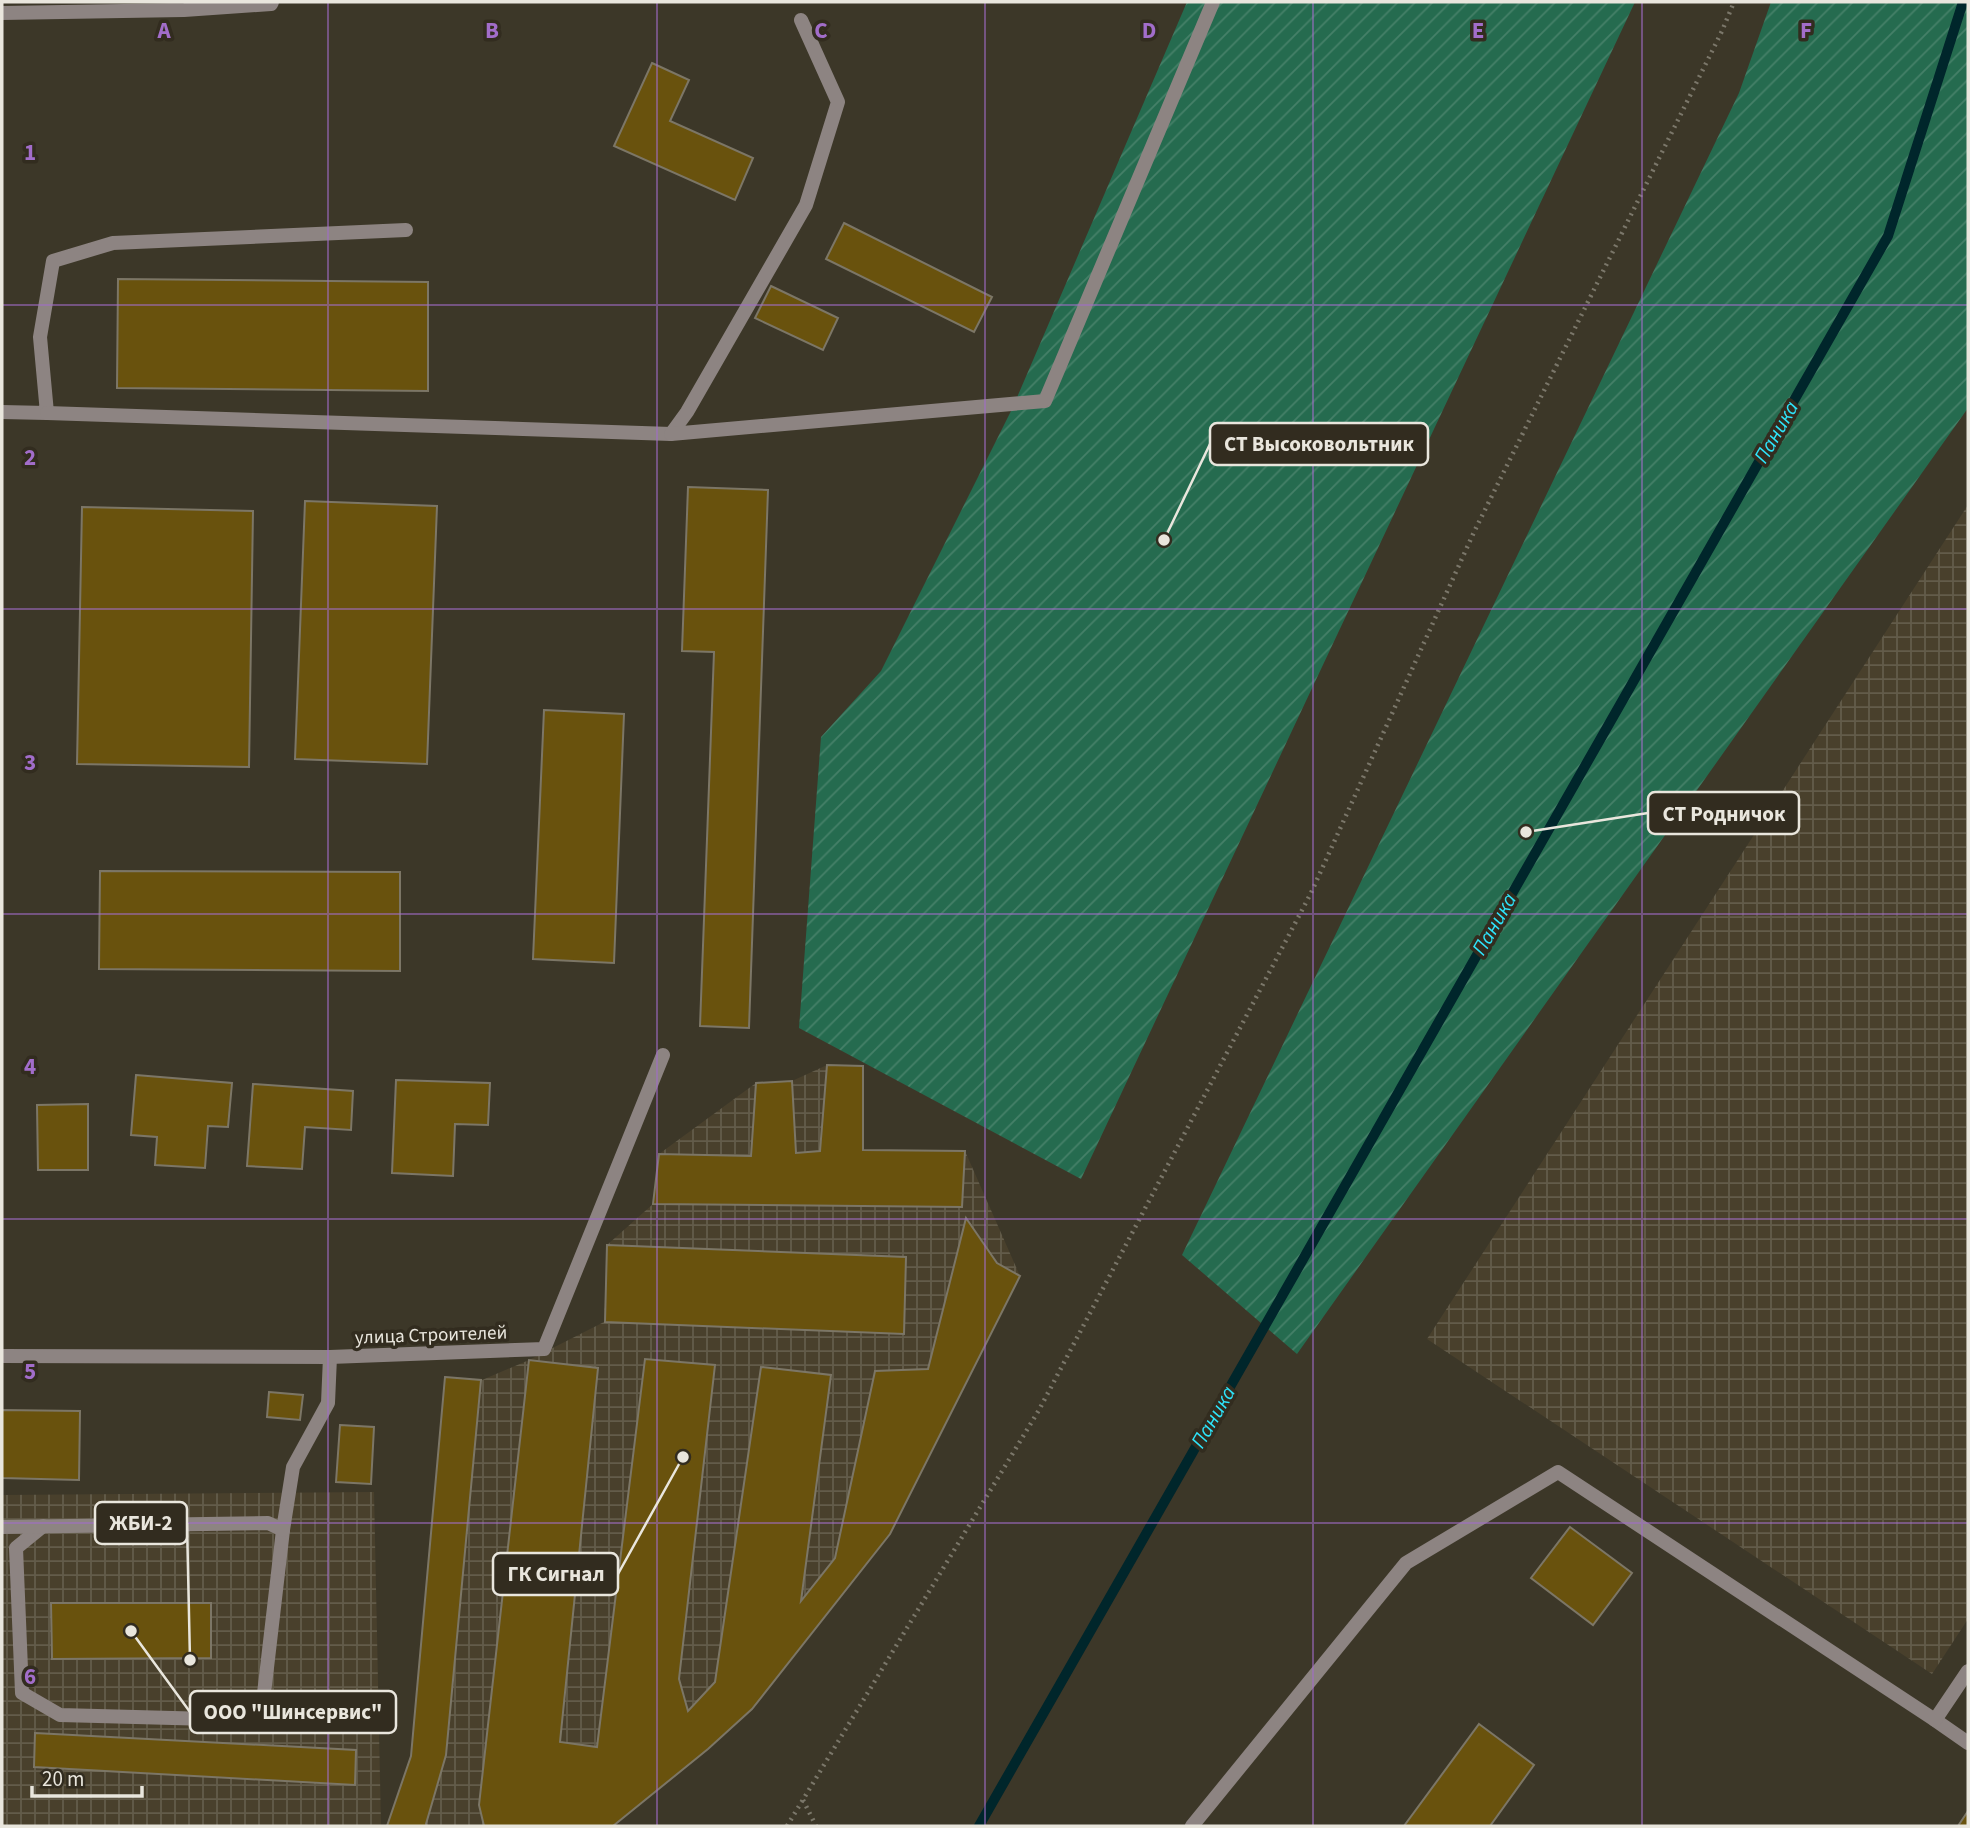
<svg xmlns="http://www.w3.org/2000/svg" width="1970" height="1828" viewBox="0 0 1970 1828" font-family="'Source Sans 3',sans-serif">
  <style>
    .industrial { fill: url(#industrial-grid) }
    .garden { fill: url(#garden-furrows) }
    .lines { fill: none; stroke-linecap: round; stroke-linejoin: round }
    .stream { stroke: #00262b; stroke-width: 10 }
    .building { fill: #69520d; stroke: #7c7666; stroke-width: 2 }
    .path { stroke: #7b776a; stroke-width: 4.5; stroke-dasharray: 2 5; stroke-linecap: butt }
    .service { stroke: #8d8482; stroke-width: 14 }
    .minor { stroke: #8d8482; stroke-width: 14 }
    .grid { fill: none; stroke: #a26dca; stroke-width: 2; stroke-opacity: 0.55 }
    .labels { text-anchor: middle; stroke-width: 7; stroke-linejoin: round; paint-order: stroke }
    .street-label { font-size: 19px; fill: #e9e6dd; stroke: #322c1f }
    .water-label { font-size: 21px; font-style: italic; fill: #2ee4fa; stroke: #322c1f }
    .grid-label { font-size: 23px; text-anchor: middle; font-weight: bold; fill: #a26dca; stroke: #322c1f; stroke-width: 7; stroke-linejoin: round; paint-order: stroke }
    .leader { fill: none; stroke: #e9e6dd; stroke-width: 2.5 }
    .callout-dot { fill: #e9e6dd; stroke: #322c1f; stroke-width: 2.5 }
    .callout { fill: #322c1f; stroke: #e9e6dd; stroke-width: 2.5 }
    .callout-label { font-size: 21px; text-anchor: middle; font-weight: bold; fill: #e9e6dd }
  </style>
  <defs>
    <pattern id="industrial-grid" width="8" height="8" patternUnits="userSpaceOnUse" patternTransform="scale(1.75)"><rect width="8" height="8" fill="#49402c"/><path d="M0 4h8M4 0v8" fill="none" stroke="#635c4a"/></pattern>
    <pattern id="garden-furrows" width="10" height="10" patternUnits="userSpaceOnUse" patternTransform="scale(1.75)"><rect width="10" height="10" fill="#256b4f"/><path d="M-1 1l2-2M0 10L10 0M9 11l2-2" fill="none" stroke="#458068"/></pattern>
  </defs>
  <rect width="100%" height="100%" fill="#3c3728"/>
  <g class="industrial">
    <polygon points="1968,505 1968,1619 1932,1674 1427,1339"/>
    <polygon points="827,1065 863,1066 863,1150 965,1151 1020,1276 890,1534 752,1709 708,1749 613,1826 387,1826 411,1755 445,1377 482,1380 529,1360 604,1322 607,1245 653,1204 659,1154 756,1083 792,1081"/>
    <polygon points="374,1492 381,1826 2,1826 2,1495"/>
  </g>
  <g class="garden">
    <polygon points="1187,2 1635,2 1081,1179 799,1028 821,737 881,671 1012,409"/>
    <polygon points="1771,2 1968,2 1968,408 1297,1354 1182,1255 1739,93"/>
  </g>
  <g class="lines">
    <polyline class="stream" points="979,1826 1888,236 1963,2"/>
  </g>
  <g class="building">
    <polygon points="652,63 689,80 670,121 753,158 735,200 614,146"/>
    <polygon points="844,223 992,297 974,332 826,259"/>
    <polygon points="118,279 428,282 428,391 117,388"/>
    <polygon points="771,286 838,318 823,350 755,318"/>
    <polygon points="688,487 768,490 749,1028 700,1026 714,652 682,651"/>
    <polygon points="305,501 437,506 427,764 295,759"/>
    <polygon points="82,507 253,511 249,767 77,764"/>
    <polygon points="544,710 624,714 614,963 533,959"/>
    <polygon points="100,871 400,872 400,971 99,969"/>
    <polygon points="827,1065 863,1066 863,1150 965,1151 962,1207 653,1204 659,1154 751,1156 756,1083 792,1081 796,1153 820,1151"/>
    <polygon points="136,1075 232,1083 228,1127 208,1126 205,1168 155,1165 157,1137 131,1135"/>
    <polygon points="396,1080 490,1083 488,1125 455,1124 453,1176 392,1173"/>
    <polygon points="253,1084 353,1091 351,1130 305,1127 302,1169 247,1166"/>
    <polygon points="88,1104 88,1170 38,1170 37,1105"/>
    <polygon points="966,1218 997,1263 1020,1276 890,1534 752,1709 708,1749 613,1826 484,1826 479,1805 529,1360 598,1368 560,1742 597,1747 645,1359 715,1365 679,1679 688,1711 715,1682 761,1367 831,1375 801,1601 835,1558 875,1371 928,1369"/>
    <polygon points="607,1245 906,1257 904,1334 605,1322"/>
    <polygon points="445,1377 481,1380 446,1755 426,1824 427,1826 387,1826 411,1756"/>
    <polygon points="269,1392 303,1395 300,1420 267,1417"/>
    <polygon points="2,1410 80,1411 79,1480 2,1478"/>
    <polygon points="340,1425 374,1427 371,1484 336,1482"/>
    <polygon points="1570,1527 1632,1573 1593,1625 1531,1578"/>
    <polygon points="51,1603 211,1603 211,1658 52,1659"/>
    <polygon points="1479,1724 1534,1765 1490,1826 1404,1826"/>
    <polygon points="35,1733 356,1750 355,1785 34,1767"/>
    <polygon points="1968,1811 1968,1826 1958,1826"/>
  </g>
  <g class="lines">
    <g class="path">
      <polyline points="803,1800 816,1826"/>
      <polyline points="787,1826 1039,1410 1311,893 1474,532 1722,31 1734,2"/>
    </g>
    <g class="service">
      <polyline points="2,13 184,10 271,4 272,2"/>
      <polyline points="2,412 47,413 40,337 53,261 113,243 406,230"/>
      <polyline points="47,413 671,434 687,412 806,205 838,102 801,20"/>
      <polyline points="671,434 1045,401 1213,2"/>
      <polyline points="43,1526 16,1548 22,1693 60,1715 248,1720 263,1702 283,1530 293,1467 328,1403 330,1357"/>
      <polyline points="2,1527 268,1523 283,1530"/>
      <polyline points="1935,1720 1968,1743"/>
      <polyline points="1192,1826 1406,1563 1558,1472 1935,1720 1968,1671"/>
    </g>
    <polyline class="minor" points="2,1356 330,1357 544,1349 663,1055"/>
  </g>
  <path class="grid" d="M 328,2 L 328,1826M 657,2 L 657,1826M 985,2 L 985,1826M 1313,2 L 1313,1826M 1642,2 L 1642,1826M 2,305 L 1968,305M 2,609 L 1968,609M 2,914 L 1968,914M 2,1219 L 1968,1219M 2,1523 L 1968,1523"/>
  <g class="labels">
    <g class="street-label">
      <text transform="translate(431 1334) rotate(-2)" y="7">улица Строителей</text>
    </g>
    <g class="water-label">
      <text transform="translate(1776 432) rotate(-60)" y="7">Паника</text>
      <text transform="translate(1494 924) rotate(-60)" y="7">Паника</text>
      <text transform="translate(1213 1417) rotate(-60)" y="7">Паника</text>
    </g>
  </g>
  <g class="grid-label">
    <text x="164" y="38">A</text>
    <text x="492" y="38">B</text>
    <text x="821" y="38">C</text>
    <text x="1149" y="38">D</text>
    <text x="1478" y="38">E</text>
    <text x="1806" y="38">F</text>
    <text x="30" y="160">1</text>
    <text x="30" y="465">2</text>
    <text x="30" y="770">3</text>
    <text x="30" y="1074">4</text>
    <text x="30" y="1379">5</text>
    <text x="30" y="1684">6</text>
  </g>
  <path class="leader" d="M1164 540L1210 444M1526 832L1648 813M190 1660L187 1523M683 1457L618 1574M131 1631L190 1712"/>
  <g class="callout-dot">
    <circle cx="1164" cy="540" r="7"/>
    <circle cx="1526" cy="832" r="7"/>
    <circle cx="190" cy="1660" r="7"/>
    <circle cx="683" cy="1457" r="7"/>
    <circle cx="131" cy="1631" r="7"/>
  </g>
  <g class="callout">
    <rect x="1210" y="423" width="218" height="42" rx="7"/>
    <rect x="1648" y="792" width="151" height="42" rx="7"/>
    <rect x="95" y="1502" width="92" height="42" rx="7"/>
    <rect x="493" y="1553" width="125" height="42" rx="7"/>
    <rect x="190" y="1691" width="206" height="42" rx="7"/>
  </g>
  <g class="callout-label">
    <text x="1319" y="451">СТ Высоковольтник</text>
    <text x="1724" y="821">СТ Родничок</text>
    <text x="141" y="1530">ЖБИ-2</text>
    <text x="556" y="1581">ГК Сигнал</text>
    <text x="293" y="1719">ООО "Шинсервис"</text>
  </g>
  <rect width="1970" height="1828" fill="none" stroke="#e9e6dd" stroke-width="7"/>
  <path d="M32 1786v10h110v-10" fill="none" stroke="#e9e6dd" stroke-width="3.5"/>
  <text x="42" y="1786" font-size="21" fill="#e9e6dd" stroke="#322c1f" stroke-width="5" paint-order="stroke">20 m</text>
</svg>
